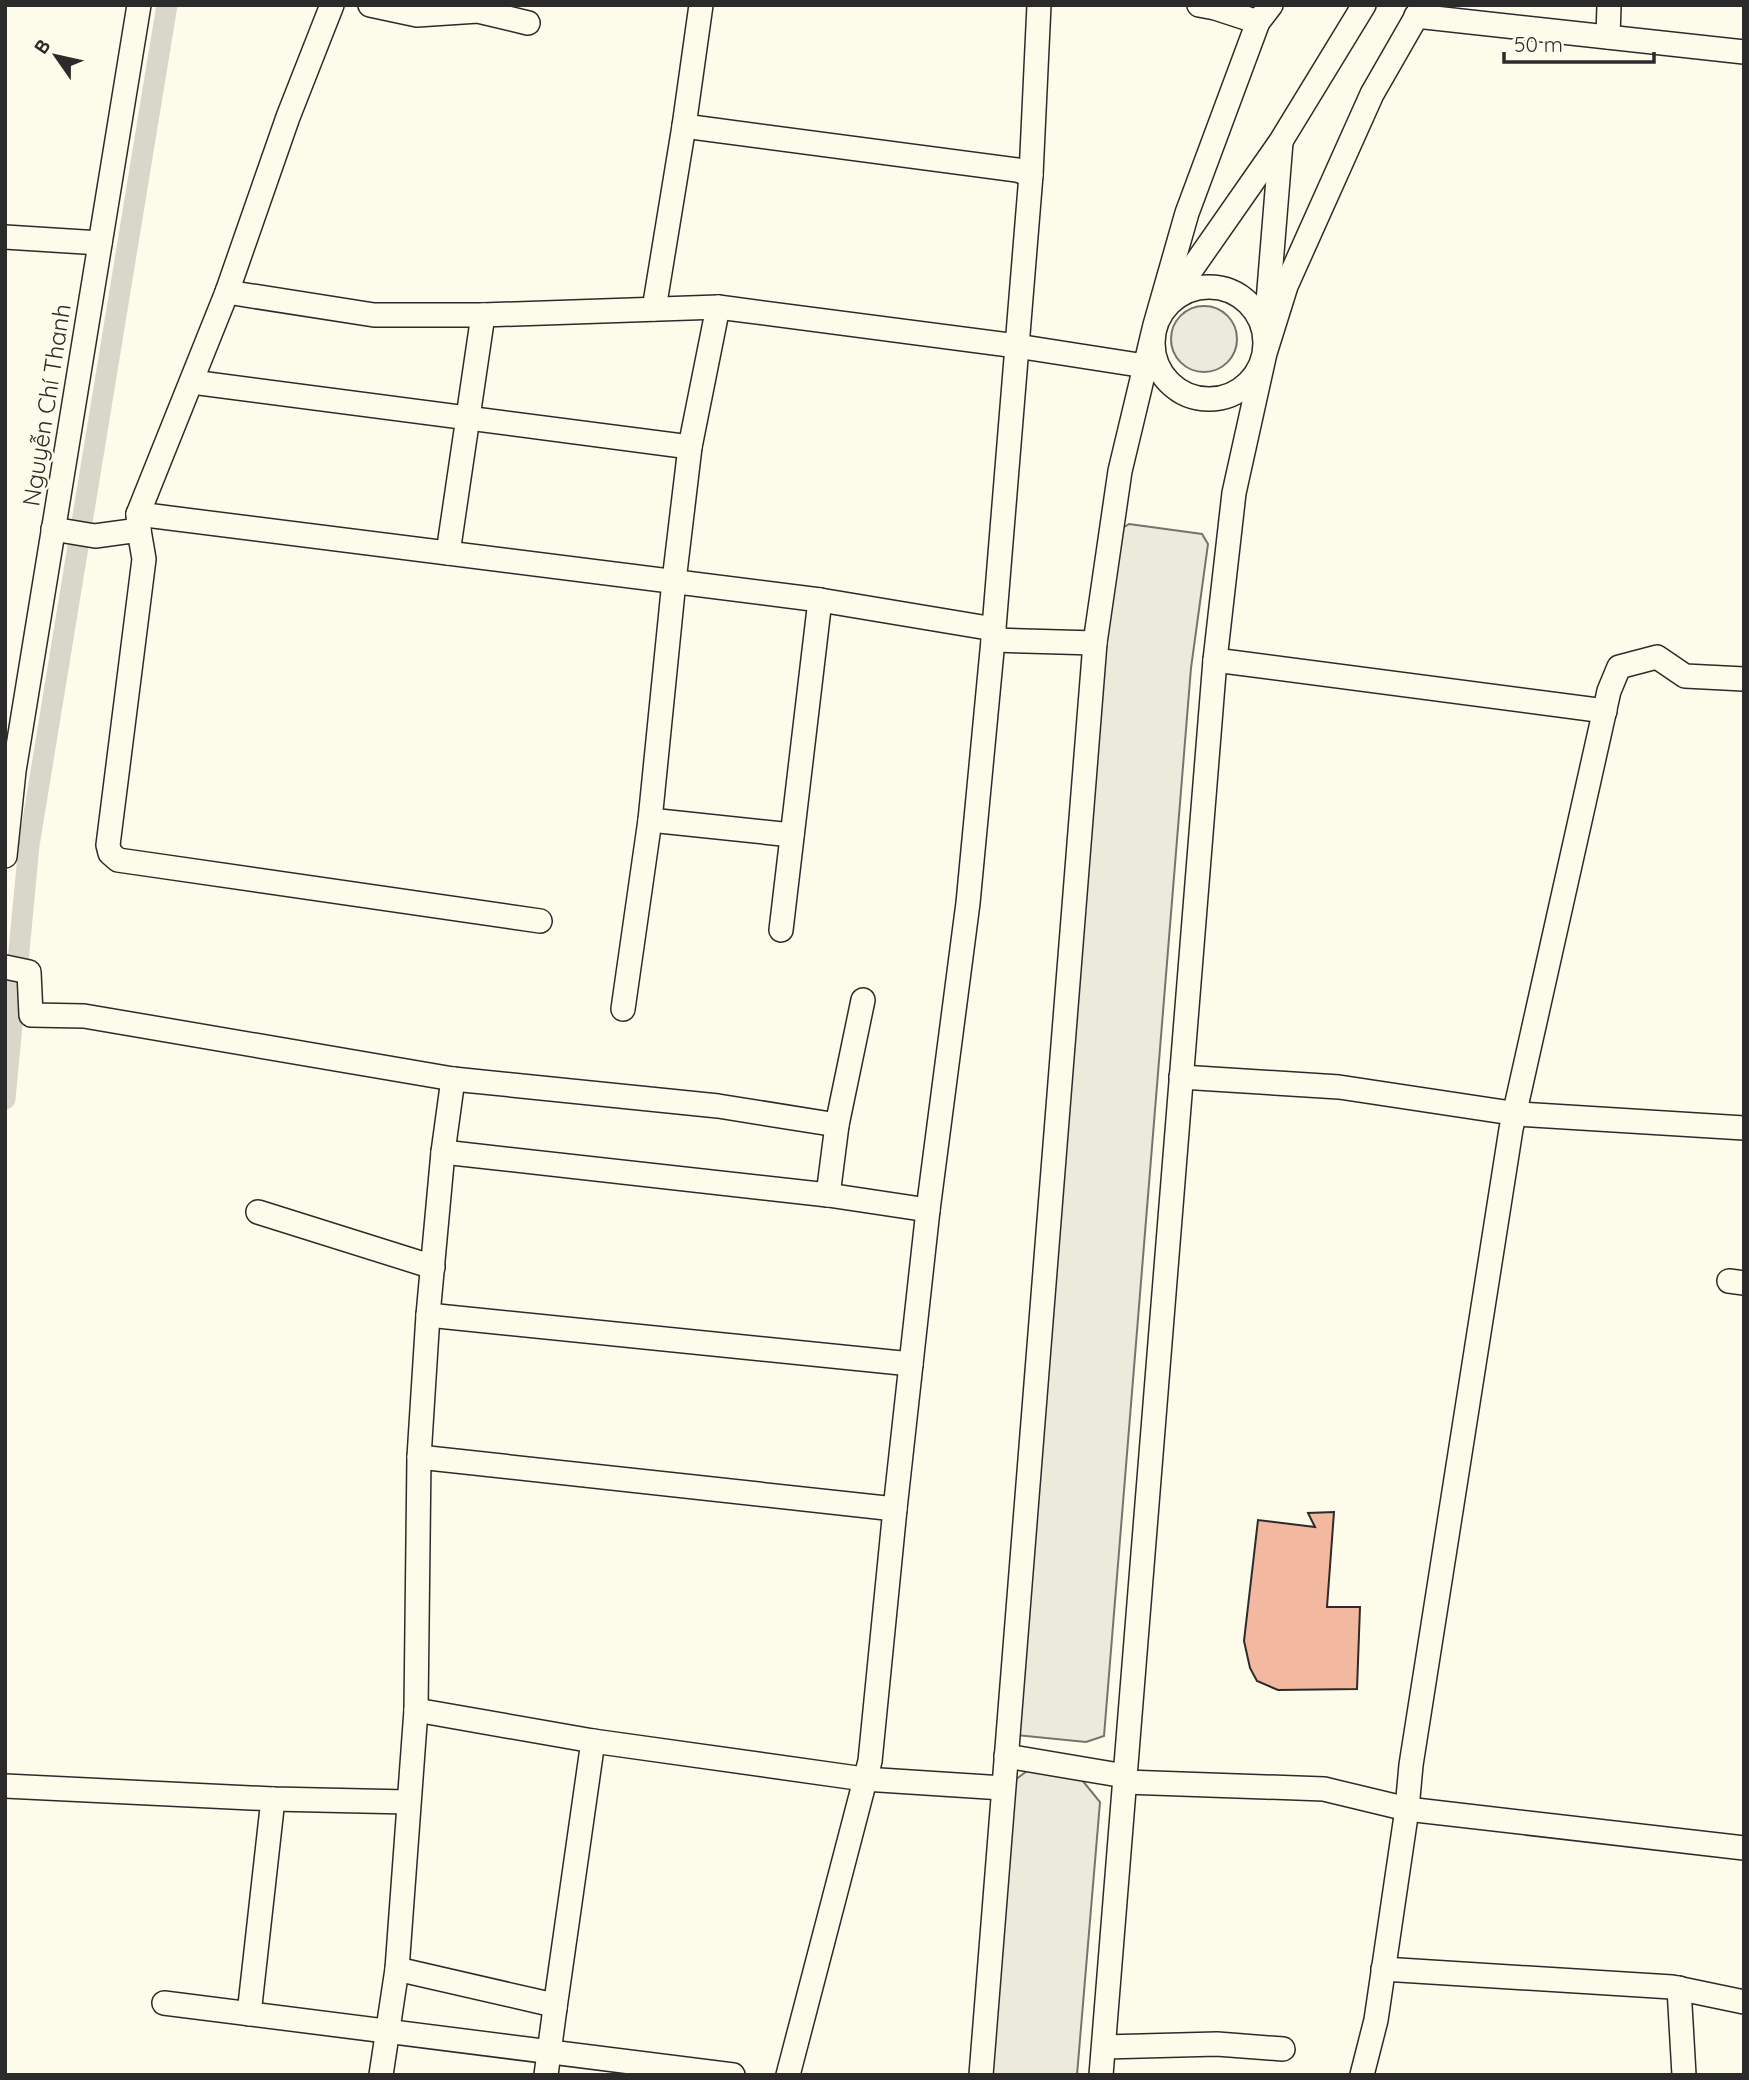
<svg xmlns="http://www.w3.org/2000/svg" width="1749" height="2080" viewBox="0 0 1749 2080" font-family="Quicksand,sans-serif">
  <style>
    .green { fill: #ecebdb; stroke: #74746e; stroke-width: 2 }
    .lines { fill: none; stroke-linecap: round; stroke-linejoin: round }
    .canal { stroke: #d8d7c9; stroke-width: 21 }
    .building { fill: #f2b8a0; stroke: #2b2b2b; stroke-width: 2 }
    .minor-casing { stroke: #2b2b2b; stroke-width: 26 }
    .minor { stroke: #fdfbea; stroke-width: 23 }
    .labels { text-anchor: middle; stroke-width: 5; stroke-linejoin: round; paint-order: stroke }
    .street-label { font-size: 24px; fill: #2b2b2b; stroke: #fdfbea }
  </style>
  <rect width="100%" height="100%" fill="#fdfbea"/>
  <g class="green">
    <circle cx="1204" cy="339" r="33"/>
    <polygon points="1129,524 1202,534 1208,544 1191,668 1104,1736 1086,1742 1016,1735 1102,655 1121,529"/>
    <polygon points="1027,1771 1082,1780 1100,1802 1077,2075 986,2075 1011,1783"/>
  </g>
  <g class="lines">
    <polyline class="canal" points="5,1099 29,845 167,5"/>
  </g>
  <polygon class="building" points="1334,1512 1327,1607 1360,1607 1357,1689 1278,1690 1257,1681 1250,1668 1244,1641 1258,1520 1315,1527 1308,1513"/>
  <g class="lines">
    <defs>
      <g id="minor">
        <polyline points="370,5 417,15 478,11 528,23"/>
        <polyline points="1199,5 1215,8 1258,22"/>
        <polyline points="1416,16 1744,52"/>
        <polyline points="1608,37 1609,5"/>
        <polyline points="684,126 1017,170 1031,175"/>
        <polyline points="5,237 100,243"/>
        <circle cx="1209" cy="343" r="56"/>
        <polyline points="227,292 374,315 483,315 718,307 1017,346 1145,366"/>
        <polyline points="1168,303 1281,141 1364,5"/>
        <polyline points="654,309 684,126 701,5"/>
        <polyline points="1267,314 1281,142"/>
        <polyline points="192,382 690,447"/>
        <polyline points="138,514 820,600 994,629"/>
        <polyline points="53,529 95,536 139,530 138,514 227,292 288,117 332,5"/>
        <polyline points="139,530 144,559 108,845 110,853 118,860 540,921"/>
        <polyline points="448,553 483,315"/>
        <polyline points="993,640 1095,643"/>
        <polyline points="1215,660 1605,711"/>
        <polyline points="650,820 792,835"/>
        <polyline points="5,856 14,771 139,5"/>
        <polyline points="781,930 820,600"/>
        <polyline points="5,967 29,972 31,1015 84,1016 453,1079 718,1106 837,1125"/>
        <polyline points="623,1009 650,820 674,581 690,447 718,307"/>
        <polyline points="1181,1077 1339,1087 1518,1114 1744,1128"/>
        <polyline points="443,1152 828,1195 928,1210"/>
        <polyline points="828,1195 837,1125 863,1000"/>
        <polyline points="258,1212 433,1267"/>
        <polyline points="1729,1281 1744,1283"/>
        <polyline points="428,1315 911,1364"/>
        <polyline points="419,1457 895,1509"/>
        <polyline points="416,1710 593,1741 864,1779 1003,1788"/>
        <polyline points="1006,1756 1125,1776"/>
        <polyline points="1125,1782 1324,1789 1407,1809 1744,1848"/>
        <polyline points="5,1786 273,1799 408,1802"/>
        <polyline points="397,1969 545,2003 555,2008 546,2075"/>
        <polyline points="1383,1969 1672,1987 1744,2002"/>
        <polyline points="1679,1988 1684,2075"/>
        <polyline points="164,2003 733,2075"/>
        <polyline points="555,2008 593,1741"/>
        <polyline points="249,2014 273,1799"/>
        <polyline points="1104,2047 1217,2044 1283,2049"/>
        <polyline points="381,2075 397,1969 416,1710 419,1457 428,1315 443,1152 453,1079"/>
        <polyline points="788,2075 870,1761 895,1509 928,1210 968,903 993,640 1031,175 1039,5"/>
        <polyline points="981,2075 1095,643 1120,471 1155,325 1187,213 1258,22 1271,5"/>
        <polyline points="1101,2075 1215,660 1234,493 1265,353 1286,286 1372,94 1423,5"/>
        <polyline points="1362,2075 1376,2020 1407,1809 1411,1765 1511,1129 1609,691 1619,667 1657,657 1685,676 1744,679"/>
      </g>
    </defs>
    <use href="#minor" class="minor-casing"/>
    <use href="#minor" class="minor"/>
  </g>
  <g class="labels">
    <g class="street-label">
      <text transform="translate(47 405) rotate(-81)" y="8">Nguyễn Chí Thanh</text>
    </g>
  </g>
  <rect width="1749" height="2080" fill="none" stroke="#2b2b2b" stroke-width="14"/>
  <g transform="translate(56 56) rotate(304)" stroke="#fdfbea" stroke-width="5" paint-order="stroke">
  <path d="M0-5L12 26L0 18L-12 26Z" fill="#2b2b2b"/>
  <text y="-10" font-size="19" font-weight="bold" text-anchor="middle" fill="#2b2b2b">B</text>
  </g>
  <path d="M1504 52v10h150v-10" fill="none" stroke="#2b2b2b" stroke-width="3.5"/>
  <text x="1514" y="52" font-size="21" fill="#2b2b2b" stroke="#fdfbea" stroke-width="5" paint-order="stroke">50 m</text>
</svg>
